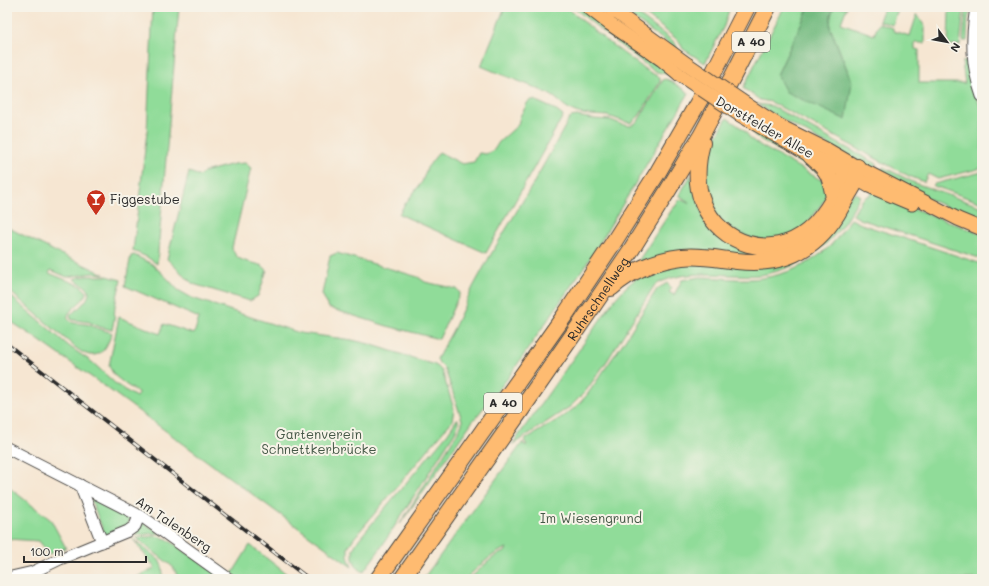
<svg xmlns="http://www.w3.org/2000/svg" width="989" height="586" viewBox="0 0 989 586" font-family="Mali,sans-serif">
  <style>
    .green { fill: #90dc99; stroke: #5e8462 }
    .forest { fill: #74bc81; stroke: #507456 }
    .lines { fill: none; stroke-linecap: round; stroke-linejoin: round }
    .minor-casing { stroke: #494744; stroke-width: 13 }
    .major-casing { stroke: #494744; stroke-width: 15 }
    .highway-casing { stroke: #494744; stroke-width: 18 }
    .minor { stroke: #fff; stroke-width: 11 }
    .major { stroke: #febb71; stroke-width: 13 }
    .highway { stroke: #febb71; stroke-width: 16 }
    .rail-casing { stroke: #2b2b2b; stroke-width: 4 }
    .rail { stroke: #f7f3e8; stroke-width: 2.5; stroke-dasharray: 8; stroke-linecap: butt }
    .major-bridge-casing { stroke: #494744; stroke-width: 15; stroke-linecap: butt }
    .major-bridge { stroke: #febb71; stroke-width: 13 }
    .labels { text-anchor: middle; stroke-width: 4; stroke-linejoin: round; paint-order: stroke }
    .shield { fill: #f7f3e8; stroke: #686764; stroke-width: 1 }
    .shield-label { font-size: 12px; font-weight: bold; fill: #2b2b2b }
    .street-label { font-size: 13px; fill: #2b2b2b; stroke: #f7f3e8 }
    .poi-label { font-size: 13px; fill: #2b2b2b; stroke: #f7f3e8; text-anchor: start }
    .park-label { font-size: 13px; fill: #445746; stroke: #f7f3e8 }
  </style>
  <rect width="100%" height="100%" fill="#f7f3e8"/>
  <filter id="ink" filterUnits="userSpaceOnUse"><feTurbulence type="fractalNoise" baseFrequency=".025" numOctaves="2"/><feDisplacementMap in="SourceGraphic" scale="8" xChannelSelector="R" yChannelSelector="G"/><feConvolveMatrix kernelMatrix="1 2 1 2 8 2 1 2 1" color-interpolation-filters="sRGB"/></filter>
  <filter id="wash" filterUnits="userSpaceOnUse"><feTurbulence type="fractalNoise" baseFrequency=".012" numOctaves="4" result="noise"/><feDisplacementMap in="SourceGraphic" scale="16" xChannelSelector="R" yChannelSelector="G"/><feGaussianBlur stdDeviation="0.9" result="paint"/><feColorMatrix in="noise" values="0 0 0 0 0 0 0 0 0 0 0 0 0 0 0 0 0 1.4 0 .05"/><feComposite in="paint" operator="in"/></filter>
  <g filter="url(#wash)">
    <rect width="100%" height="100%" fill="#f6e6d2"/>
    <g class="green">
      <polygon points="153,7 179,7 157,264 147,257 133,251 147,132"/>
      <path d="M 505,7 L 566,7 L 607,41 L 646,70 L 659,77 L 660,79 L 660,82 L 639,116 L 631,123 C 623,122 616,118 607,116 C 595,115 582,116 571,110 C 563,106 557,98 549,94 C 527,83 503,76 481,66 Z"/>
      <polygon points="573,7 583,7 678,79 667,74 657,72 650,68 612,39"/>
      <polygon points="617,7 628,7 673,41 675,43 678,50"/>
      <polygon points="636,7 730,7 724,26 705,63 683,49 679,41"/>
      <polygon points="784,7 809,7 777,75 852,82 830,27 831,15 834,7 847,7 841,23 874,35 879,23 893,28 893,31 910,36 917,14 925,27 925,43 915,43 915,49 919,50 919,83 965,83 962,62 968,61 972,82 977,99 982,109 982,168 938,179 928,174 924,182 909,176 873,157 771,102 760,100 743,88"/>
      <polygon points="884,7 899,7 893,25 879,21"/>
      <polygon points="952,7 965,7 963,17 960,45 948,45 949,11 951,10"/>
      <polygon points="967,7 971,7 968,19 967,41 963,41 965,18"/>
      <polygon points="665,79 669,80 689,93 595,251 508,378 472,422 400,524 458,432 462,424 462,420 447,375 444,368 439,363 437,359 454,328 473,287 490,256 533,184 568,121 571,117 577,116 593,119 611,120 621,124 630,126 634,124 638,121 663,80"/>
      <polygon points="531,100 534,100 554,109 563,116 486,253 399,214 405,204 422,182 427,168 439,152 462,164 474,162 479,153 486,154 494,150 499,142 518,125 520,116 525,108 527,103"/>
      <polygon points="757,104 772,106 834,141 877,164 873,170 771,113"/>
      <polygon points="727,118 743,129 751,139 756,143 828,184 829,194 801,232 768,243 737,236 710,211 704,181 708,159 715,139"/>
      <polygon points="745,124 814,163 818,173 756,137"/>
      <path d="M 245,163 L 251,168 L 232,248 C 238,267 258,259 267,270 L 258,296 L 250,301 L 193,284 L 167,259 L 189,172 L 200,176 L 204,172 L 234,164 Z"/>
      <polygon points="883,167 915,183 982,207 982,223 918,194 880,174"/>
      <polygon points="982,172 982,203 934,186 933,185 934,184"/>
      <polygon points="691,175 703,216 785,253 637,263 673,208 675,207 680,199 688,203 689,202 680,196 680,194"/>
      <path d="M 872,191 L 899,203 L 982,234 L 982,259 L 860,219 L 853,215 C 858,207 861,197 871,195 Z"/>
      <path d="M 855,193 L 860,196 C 854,206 848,218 841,227 C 821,253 794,269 761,275 C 751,276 739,275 728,275 C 705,273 673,273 654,286 L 607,361 L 585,392 L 571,406 L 512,445 L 615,299 L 627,286 L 639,276 L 676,262 L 755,266 Z"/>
      <path d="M 851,219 L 861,224 L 982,264 L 982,579 L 469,579 C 479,571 493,554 505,552 L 507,548 C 490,554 478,568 465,579 L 423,579 L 523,442 L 524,445 L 527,445 L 524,440 L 562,417 L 576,407 L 587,395 L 623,343 L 657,289 L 662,286 L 668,283 L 671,289 L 669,292 L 674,295 L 682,280 C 688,279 694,278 700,277 C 717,277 733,280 750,279 C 779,278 809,266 830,246 C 838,238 844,228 851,219 Z"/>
      <path d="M 7,227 L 56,252 L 104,274 L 93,273 L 67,277 L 51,270 L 49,273 L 81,286 L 87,292 C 86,302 60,313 70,321 C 73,324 80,323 85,324 C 89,324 93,327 97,328 C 102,330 107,331 112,333 C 108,343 104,356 91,355 C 86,355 80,351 76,348 L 7,289 Z"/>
      <polygon points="337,253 418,277 425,282 457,289 460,293 439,339 387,326 329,308 322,294 330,256"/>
      <polygon points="134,255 152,264 167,278 178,290 192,298 300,333 352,340 369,344 435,365 438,367 442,371 454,409 452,421 354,538 348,547 348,557 352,567 107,388 30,334 7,319 7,293 70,347 92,362 117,385 136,397 139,393 125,384 114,375 109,366 119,317 160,334 164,324 194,334 199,318 125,286 130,260 131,256"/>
      <path d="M 87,276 L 107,276 L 121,280 L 115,306 L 114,320 L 112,330 L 100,327 L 89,322 L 73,320 L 71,319 L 70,315 C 76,310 95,297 87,288 C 83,284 77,282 74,279 L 79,277 Z"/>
      <polygon points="457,419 458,419 458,425 455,432 380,549 363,572 357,567 353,559 353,549 359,539 448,433"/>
      <polygon points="7,486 51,520 66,548 49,554 39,541 7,539"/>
      <polygon points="95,498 127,514 129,518 129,523 126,527 105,535 91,500"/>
      <polygon points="142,522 161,533 136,535 135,534 138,530"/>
      <polygon points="157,536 167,539 225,579 179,579 173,567 136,538"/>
      <polygon points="133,539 159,560 162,566 163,574 162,579 133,579 155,568"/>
      <polygon points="250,545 293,579 239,579 232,574"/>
    </g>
    <polygon class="forest" points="809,7 834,7 831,15 830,27 852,82 846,120 786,92 777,75"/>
  </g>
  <g filter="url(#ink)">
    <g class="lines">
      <defs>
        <g id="minor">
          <path d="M 976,7 C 971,39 971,65 982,96"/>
          <polyline points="7,448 144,518 229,579"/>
          <polyline points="80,485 102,542"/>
          <polyline points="7,578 33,572 60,559 128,531 135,526 139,516"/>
        </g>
        <g id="major">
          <polyline points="588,7 610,24 662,60 680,75"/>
          <polyline points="609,7 687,64"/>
          <polyline points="746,104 780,126 828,150 857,167 958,219 982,229"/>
          <polyline points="740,115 811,156 829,163 869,186 912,204"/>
        </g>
        <g id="highway">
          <polyline points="612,7 615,11"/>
          <path d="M 702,143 C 697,162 695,184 703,203 C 720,245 772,261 808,231 C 819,222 827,210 834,198 C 830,175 829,171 811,156"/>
          <polyline points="834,198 847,173 857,167"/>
          <path d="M 611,288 C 630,271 656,260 682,257 C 700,255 719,259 737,261 C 780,266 814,251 837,214 C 841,207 845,200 849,193 C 852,188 855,184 856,179 C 857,176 857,171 857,167"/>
          <polyline points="378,579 565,315 615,240 658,172 699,101 747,7"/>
          <path id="s1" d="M 402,579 L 521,410 L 593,306 L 631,250 L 667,192 L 701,136 L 733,76 L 768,7"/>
        </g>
      </defs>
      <use href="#minor" class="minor-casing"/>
      <use href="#major" class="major-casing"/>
      <use href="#highway" class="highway-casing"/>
      <use href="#minor" class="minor"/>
      <use href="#major" class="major"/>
      <use href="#highway" class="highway"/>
      <defs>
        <polyline id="rail" points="7,344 205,499 309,579"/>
      </defs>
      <use href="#rail" class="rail-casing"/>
      <use href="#rail" class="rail"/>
      <defs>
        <g id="major-bridge">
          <polyline points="687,64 746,104"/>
          <polyline points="680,75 740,115"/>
        </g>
      </defs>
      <use href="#major-bridge" class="major-bridge-casing"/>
      <use href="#major-bridge" class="major-bridge"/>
    </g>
  </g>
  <defs>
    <symbol id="bar-pin" viewBox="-11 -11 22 30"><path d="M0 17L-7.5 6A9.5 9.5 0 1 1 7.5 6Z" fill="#c8321e" stroke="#f7f3e8"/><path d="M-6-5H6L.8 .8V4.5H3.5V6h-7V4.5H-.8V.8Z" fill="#fff"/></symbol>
  </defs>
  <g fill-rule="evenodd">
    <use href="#bar-pin" x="85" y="188" width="22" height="30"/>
  </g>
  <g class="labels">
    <g class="shield">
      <rect x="732" y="32" width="38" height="20" rx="3"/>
      <rect x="484" y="393" width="38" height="20" rx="3"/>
    </g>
    <g class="shield-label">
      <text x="751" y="46">A 40</text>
      <text x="503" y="407">A 40</text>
    </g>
    <g class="street-label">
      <text transform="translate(765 127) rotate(30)" y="5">Dorstfelder Allee</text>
      <text dy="5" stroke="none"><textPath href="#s1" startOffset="342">Ruhrschnellweg</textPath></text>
      <text transform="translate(174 524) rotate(34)" y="5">Am Talenberg</text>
    </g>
    <g class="poi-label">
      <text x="110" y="204">Figgestube</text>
    </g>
    <g class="park-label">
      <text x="319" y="439">Gartenverein<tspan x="319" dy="15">Schnettkerbrücke</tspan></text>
      <text x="591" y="523">Im Wiesengrund</text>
    </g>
  </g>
  <rect width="989" height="586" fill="none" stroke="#f7f3e8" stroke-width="24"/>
  <g transform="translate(947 42) rotate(122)" stroke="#f7f3e8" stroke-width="3" paint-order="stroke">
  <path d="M0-3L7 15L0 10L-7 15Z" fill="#2b2b2b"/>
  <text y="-6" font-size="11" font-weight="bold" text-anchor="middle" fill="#2b2b2b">N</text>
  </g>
  <path d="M24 556v6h122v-6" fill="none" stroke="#2b2b2b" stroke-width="2"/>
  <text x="30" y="556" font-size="12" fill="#2b2b2b" stroke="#f7f3e8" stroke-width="3" paint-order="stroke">100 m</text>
</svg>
